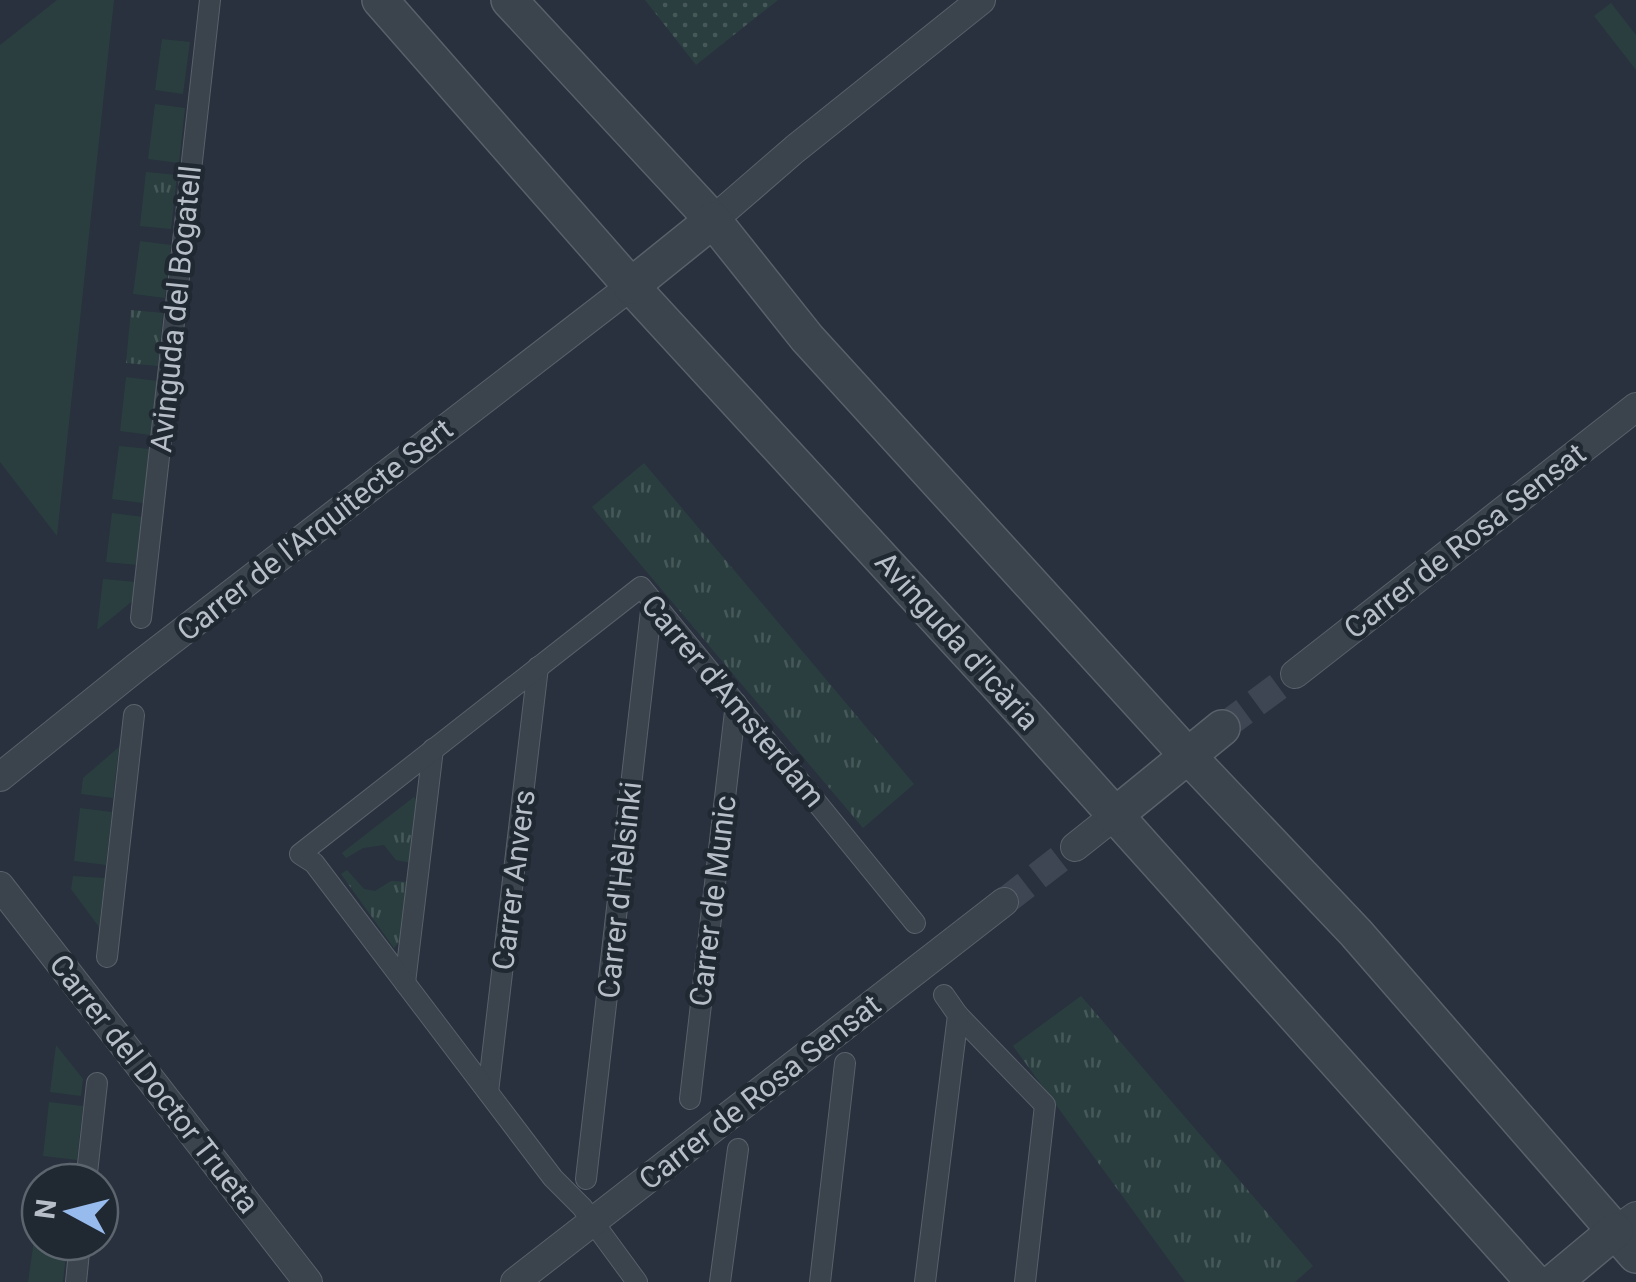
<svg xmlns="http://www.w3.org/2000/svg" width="1636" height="1282" viewBox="0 0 1636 1282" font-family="Roboto,sans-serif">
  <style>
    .grass { fill: #2a3e3f }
    .park { fill: url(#park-tufts) }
    .garden { fill: url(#garden-dots) }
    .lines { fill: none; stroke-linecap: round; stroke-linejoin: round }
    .minor-tunnel { stroke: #3d4652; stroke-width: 28; stroke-dasharray: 28 14; stroke-linecap: butt }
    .pedestrian-casing { stroke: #59616b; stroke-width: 22 }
    .minor-casing { stroke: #59616b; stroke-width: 30 }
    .tertiary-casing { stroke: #59616b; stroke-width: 38 }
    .pedestrian { stroke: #3b434d; stroke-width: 20 }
    .minor { stroke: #3b434d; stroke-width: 28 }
    .tertiary { stroke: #3b434d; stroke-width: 35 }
    .labels { text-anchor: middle; stroke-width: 9; stroke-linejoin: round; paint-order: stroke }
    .street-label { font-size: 30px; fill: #b7bec8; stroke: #202832 }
  </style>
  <defs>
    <pattern id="park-tufts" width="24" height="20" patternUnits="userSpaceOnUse" patternTransform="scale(2.5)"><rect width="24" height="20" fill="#2a3e3f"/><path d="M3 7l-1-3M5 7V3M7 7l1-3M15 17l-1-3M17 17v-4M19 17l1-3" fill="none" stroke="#475859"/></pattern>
    <pattern id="garden-dots" width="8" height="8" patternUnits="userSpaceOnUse" patternTransform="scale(2.5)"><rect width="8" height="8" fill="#2a3e3f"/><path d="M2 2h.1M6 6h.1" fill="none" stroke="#475859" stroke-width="1.8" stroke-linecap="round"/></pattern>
  </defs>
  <rect width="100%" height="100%" fill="#28313d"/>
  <g class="grass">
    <polygon points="57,0 114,0 57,536 0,462 0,45"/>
    <polygon points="1611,3 1636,35 1636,70 1594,16"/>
    <polygon points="162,39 190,42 183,94 155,90"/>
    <polygon points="155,104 185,108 179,163 148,159"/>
    <polygon points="140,241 171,245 165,298 133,294"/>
    <polygon points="126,377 157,381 151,435 120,431"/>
    <polygon points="119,446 150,449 143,503 112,499"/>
    <polygon points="112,513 143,517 138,565 106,562"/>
    <polygon points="103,579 137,582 135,599 97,630"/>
    <polygon points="119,747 113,798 81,794 83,778"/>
    <polygon points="80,808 112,812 106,865 74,861"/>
    <polygon points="73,876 105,878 99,927 71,889"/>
    <polygon points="56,1045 83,1079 81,1096 50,1092"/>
    <polygon points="49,1102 83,1106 77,1160 43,1156"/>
    <polygon points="34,1240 67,1245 63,1282 28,1282"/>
  </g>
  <g class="park">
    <polygon points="146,172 177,175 171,229 140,226"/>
    <polygon points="131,310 163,313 158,366 126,363"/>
    <polygon points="644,463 914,784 863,828 592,507"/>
    <polygon points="414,797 421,807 413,863 396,860 384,845 363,848 346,858 342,853"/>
    <polygon points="347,870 364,889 375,891 391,881 410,882 404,937 394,948 341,874"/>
    <polygon points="1081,996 1313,1266 1295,1282 1185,1282 1013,1046"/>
  </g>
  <polygon class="garden" points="645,0 778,0 696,65"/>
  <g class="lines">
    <g class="minor-tunnel">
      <polyline points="1222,728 1295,674"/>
      <polyline points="1004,902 1075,847"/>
    </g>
    <defs>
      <g id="pedestrian">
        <polyline points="141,618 210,0"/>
        <polyline points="107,957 134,715"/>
        <polyline points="405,983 433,749"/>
        <polyline points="958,1015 1045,1105 1025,1282"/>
        <polyline points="488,1092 538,667"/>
        <polyline points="690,1099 736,703"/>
        <polyline points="586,1179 652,602"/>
        <polyline points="86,1182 97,1083"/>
        <polyline points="76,1282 80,1242"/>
        <polyline points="637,1282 582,1207 553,1178 314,863 300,854 641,587 915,923"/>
        <polyline points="720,1282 738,1149"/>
        <polyline points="820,1282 845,1063"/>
        <polyline points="925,1282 958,1015 944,995"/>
      </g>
      <g id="minor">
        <polyline points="713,220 795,149 981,0"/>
        <polyline points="1295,674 1636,407"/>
        <polyline points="0,777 138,666 631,286"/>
        <polyline points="1075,847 1114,816"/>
        <polyline points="0,886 308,1282"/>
        <polyline points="1615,1231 1636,1216"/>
        <polyline points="515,1282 1004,902"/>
      </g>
      <g id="tertiary">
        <polyline points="380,0 631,286 1030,720 1534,1282"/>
        <polyline points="509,0 713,220 807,338 1188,756 1356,933 1636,1255"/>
        <polyline points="631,286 713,220"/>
        <polyline points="1114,816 1222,728"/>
        <polyline points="1554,1282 1615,1231"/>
      </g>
    </defs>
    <use href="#pedestrian" class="pedestrian-casing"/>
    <use href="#minor" class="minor-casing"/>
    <use href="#tertiary" class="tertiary-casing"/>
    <use href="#pedestrian" class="pedestrian"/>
    <use href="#minor" class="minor"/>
    <use href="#tertiary" class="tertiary"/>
  </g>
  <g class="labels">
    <g class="street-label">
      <text transform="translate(176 309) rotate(-84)" y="10">Avinguda del Bogatell</text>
      <text transform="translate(315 530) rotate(-38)" y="10">Carrer de l'Arquitecte Sert</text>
      <text transform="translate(1465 541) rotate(-38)" y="10">Carrer de Rosa Sensat</text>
      <text transform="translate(957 641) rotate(48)" y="10">Avinguda d'Icària</text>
      <text transform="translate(733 701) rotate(50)" y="10">Carrer d'Amsterdam</text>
      <text transform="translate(514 880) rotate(-83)" y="10">Carrer Anvers</text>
      <text transform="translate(620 890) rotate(-84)" y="10">Carrer d'Hèlsinki</text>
      <text transform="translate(713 901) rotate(-83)" y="10">Carrer de Munic</text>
      <text transform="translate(154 1084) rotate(52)" y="10">Carrer del Doctor Trueta</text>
      <text transform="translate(760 1092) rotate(-38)" y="10">Carrer de Rosa Sensat</text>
    </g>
  </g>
  <g transform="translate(70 1212) rotate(277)"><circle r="48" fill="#202832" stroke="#5c646e" stroke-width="2.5"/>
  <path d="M0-8L18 38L0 25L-18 38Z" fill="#97bbed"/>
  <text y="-15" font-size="28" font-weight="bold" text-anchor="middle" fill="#b7bec8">N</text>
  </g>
</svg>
